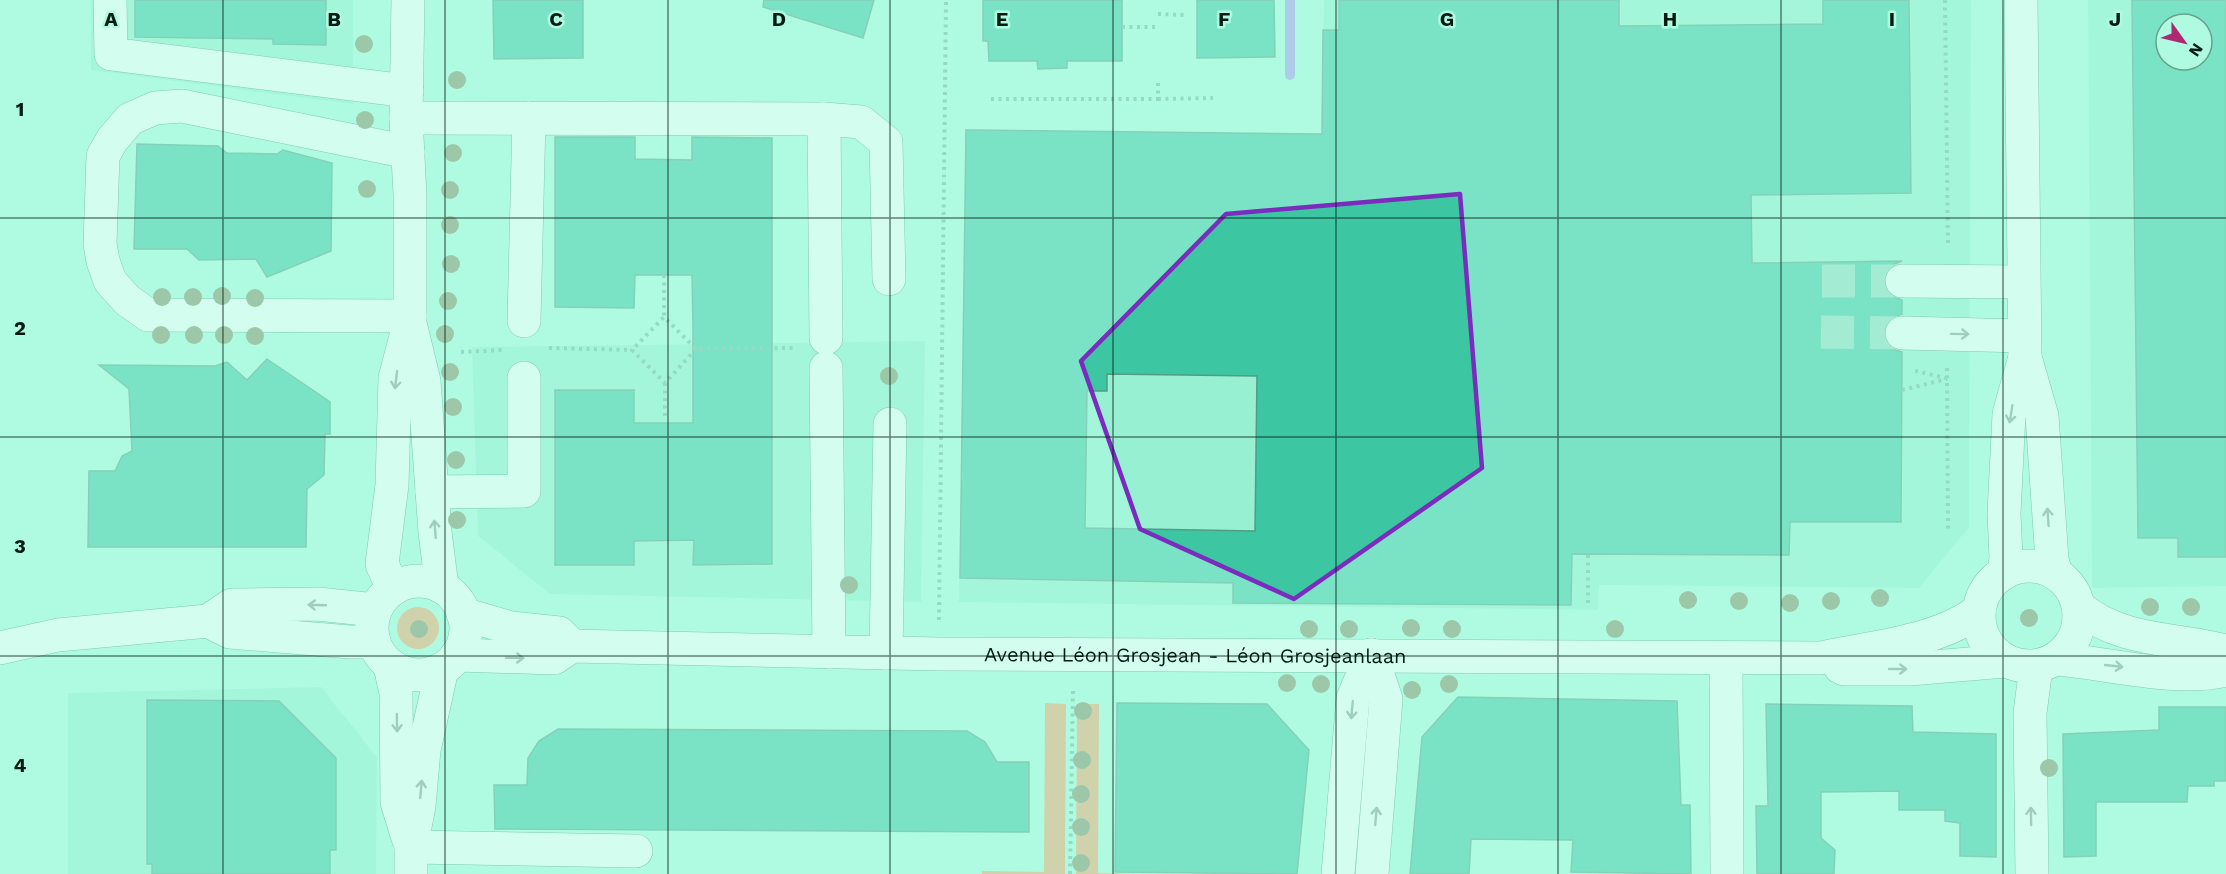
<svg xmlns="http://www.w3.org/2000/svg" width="2226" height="874" viewBox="0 0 2226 874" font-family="'Work Sans',sans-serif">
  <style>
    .built { fill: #98f0d3; fill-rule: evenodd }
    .green { fill: #f8a06b }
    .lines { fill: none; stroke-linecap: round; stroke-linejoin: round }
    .stream { stroke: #a696ef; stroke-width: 10 }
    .building { fill: #3cc6a2; stroke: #519c85; stroke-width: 1.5; fill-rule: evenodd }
    .minor-tunnel { stroke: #94d9c2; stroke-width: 33; stroke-dasharray: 33 16; stroke-linecap: butt }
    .minor-casing { stroke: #45917a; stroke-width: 34 }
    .path { stroke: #75b19d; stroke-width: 4; stroke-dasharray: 3 4.5; stroke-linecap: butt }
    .minor { stroke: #fff; stroke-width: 33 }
    .tree { fill: #868a65 }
    .oneway { stroke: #8c9894 }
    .marked { fill: none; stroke: #7b2cbf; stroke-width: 4.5; stroke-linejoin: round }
    .grid { fill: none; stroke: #001b12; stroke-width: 1.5; stroke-opacity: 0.55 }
    .labels { text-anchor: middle; stroke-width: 5; stroke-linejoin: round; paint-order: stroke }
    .street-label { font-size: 20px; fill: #001b12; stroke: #aefbe1 }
    .grid-label { font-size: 20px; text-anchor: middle; font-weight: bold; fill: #001b12; stroke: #aefbe1; stroke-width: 5; stroke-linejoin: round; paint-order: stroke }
  </style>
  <rect width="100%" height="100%" fill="#aefbe1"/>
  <g class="built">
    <polygon points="91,0 353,0 353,104 91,70"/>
    <polygon points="1324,0 1971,0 1969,527 1919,588 1599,585 1598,610 959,602 966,130 1322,134"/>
    <path d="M 2088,0 L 2226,0 L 2226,586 L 2092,588 ZM 2166,24 L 2202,24 L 2202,60 L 2166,60 Z"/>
    <polygon points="925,341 921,602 550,594 478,536 472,347"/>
    <polygon points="321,687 377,757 376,874 68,874 68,693"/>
  </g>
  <g class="green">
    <circle cx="418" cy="628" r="21"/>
    <polygon points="1045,703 1066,704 1065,874 982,874 982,871 1044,872"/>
    <polygon points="1077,704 1099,704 1098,873 1139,874 1076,874"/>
  </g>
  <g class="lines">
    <polyline class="stream" points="1290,75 1290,0"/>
  </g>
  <g class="building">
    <polygon points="135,0 326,0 326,45 273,44 273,39 135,37"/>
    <polygon points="493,0 583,0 583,58 494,59"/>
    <polygon points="764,0 874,0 863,38 763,7"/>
    <polygon points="983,0 1122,0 1122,61 1067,61 1067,68 1038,69 1037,61 989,61 988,41 983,41"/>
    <polygon points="1197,0 1274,0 1275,57 1197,58"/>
    <path d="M 1339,0 L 1619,0 L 1619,26 L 1823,24 L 1823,0 L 1909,0 L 1911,193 L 1751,195 L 1752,263 L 1902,261 L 1892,265 L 1886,271 L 1883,280 L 1886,291 L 1893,297 L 1902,300 L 1902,314 L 1893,317 L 1886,323 L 1883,333 L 1886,342 L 1892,349 L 1902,352 L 1901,522 L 1790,522 L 1789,555 L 1572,554 L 1571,605 L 1233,603 L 1233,583 L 960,578 L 966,130 L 1322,134 L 1323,30 L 1339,30 ZM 1107,374 L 1257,376 L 1255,531 L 1085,528 L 1087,391 L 1107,391 Z"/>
    <path d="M 2132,0 L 2226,0 L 2226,557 L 2178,557 L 2178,538 L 2138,538 ZM 2166,24 L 2202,24 L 2202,60 L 2166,60 Z"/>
    <polygon points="555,137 635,137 635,159 692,160 692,137 772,138 772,564 693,565 694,540 634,541 634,565 555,565 555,390 634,390 634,423 693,423 693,327 692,275 635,275 634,308 555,307"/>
    <polygon points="137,144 218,146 227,153 277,154 283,150 332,163 331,251 267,277 256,259 199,260 187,249 134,249"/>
    <polygon points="267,359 330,402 330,434 325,434 324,475 307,489 306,547 88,547 89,471 115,471 122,456 132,451 129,389 99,365 215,366 227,362 247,380"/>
    <polygon points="1458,697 1677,701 1681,805 1690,805 1691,874 1571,872 1573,840 1471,839 1469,874 1410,874 1422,737"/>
    <polygon points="147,700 279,701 336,758 336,850 330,850 330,874 152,874 152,864 147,864"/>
    <polygon points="1117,703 1267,704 1309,750 1297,874 1115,872"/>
    <polygon points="1766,704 1912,706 1913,732 1996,734 1996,857 1960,856 1960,823 1945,821 1945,810 1899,810 1899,791 1821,792 1821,838 1835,850 1834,874 1757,874 1756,806 1768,806"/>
    <polygon points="2159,707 2226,707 2226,781 2214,781 2214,786 2188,786 2187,802 2096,802 2096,856 2064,857 2063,734 2159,730"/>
    <polygon points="558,729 967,731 985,742 997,762 1029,762 1029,832 495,829 494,785 527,785 528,758 539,741"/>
  </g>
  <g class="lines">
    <g class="minor-tunnel">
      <polyline points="1822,281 1902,281"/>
      <polyline points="1821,332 1902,333"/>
    </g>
    <defs>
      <g id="minor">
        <polyline points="110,0 111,54 407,91"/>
        <polyline points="408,0 406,118 410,195 410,323 424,381 435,532 442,587"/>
        <polyline points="2021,0 2025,357 2042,416 2052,560 2056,574"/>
        <polyline points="406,118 824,119 861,122 886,142 889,279"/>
        <polyline points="824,119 826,338"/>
        <polyline points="408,152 182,106 155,108 130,119 112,140 103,156 100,244 103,261 110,281 127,300 148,315 410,316"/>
        <polyline points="1902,281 2023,282"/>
        <polyline points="524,321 529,118"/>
        <polyline points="1902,333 2024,336"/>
        <polyline points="826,368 829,652"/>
        <polyline points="432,492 524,491 524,378"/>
        <circle cx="2029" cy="616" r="50"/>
        <polyline points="2004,573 2006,558 2004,513 2009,414 2025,357"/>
        <circle cx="419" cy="628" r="47"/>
        <polyline points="393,589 382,564 392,485 395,378 409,325"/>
        <path d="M 2079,607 C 2119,642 2177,638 2226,651"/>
        <polyline points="463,614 511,628 559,633 572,646"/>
        <polyline points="208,621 230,632 350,642 374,642"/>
        <polyline points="0,648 58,635 208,621 232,605 318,604 375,610"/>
        <polyline points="886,653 890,424"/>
        <path id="s1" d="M 457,655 L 554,658 L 572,646 L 938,654 L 1821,658 C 1870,647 1940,642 1979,610"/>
        <polyline points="1371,655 1386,699 1372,874"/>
        <polyline points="1726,658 1727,874"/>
        <path d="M 2056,659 C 2108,663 2175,682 2226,670"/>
        <polyline points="390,666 396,693 397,802 408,838"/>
        <polyline points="1840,667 1844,669 1910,669 2005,661"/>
        <polyline points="411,847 636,851"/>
        <polyline points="411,874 411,847 419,806 424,750 442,669"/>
        <polyline points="1338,874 1353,698 1371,655"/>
        <polyline points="2032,874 2030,713 2036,667"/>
      </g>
    </defs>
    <use href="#minor" class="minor-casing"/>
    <g class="path">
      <polyline points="1945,0 1948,246"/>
      <polyline points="1158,14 1186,15"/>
      <polyline points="1122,27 1157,27"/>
      <polyline points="991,99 1158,99 1158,83"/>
      <polyline points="1158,99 1213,98"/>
      <polyline points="664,275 664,317"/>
      <polyline points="549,348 632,350"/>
      <polyline points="696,349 665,383 632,350 664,317 696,349 794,348"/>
      <polyline points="461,352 502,350"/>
      <polyline points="1947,368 1948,532"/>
      <polyline points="1915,371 1946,378"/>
      <polyline points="665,383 665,419"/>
      <polyline points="1902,390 1947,379"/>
      <polyline points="1588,603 1588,554"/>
      <polyline points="939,620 946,0"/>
      <polyline points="1070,874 1073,689"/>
    </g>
    <use href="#minor" class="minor"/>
  </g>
  <g class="tree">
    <circle cx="364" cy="44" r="9"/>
    <circle cx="457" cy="80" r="9"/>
    <circle cx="365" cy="120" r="9"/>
    <circle cx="453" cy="153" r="9"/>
    <circle cx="367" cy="189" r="9"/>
    <circle cx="450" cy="190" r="9"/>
    <circle cx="450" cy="225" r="9"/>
    <circle cx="451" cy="264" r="9"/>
    <circle cx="222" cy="296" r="9"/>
    <circle cx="162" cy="297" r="9"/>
    <circle cx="193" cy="297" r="9"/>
    <circle cx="255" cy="298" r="9"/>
    <circle cx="448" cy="301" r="9"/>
    <circle cx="445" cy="334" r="9"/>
    <circle cx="161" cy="335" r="9"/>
    <circle cx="194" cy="335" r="9"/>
    <circle cx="224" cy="335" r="9"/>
    <circle cx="255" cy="336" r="9"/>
    <circle cx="450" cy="372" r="9"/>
    <circle cx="889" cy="376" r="9"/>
    <circle cx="453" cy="407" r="9"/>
    <circle cx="456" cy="460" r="9"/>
    <circle cx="457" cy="520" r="9"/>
    <circle cx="849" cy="585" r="9"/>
    <circle cx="1880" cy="598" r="9"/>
    <circle cx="1688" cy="600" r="9"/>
    <circle cx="1739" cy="601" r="9"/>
    <circle cx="1831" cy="601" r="9"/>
    <circle cx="1790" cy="603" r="9"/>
    <circle cx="2150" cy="607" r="9"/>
    <circle cx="2191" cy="607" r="9"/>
    <circle cx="2029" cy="618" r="9"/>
    <circle cx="1411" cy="628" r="9"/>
    <circle cx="419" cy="629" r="9"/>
    <circle cx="1309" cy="629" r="9"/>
    <circle cx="1349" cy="629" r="9"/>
    <circle cx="1452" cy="629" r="9"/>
    <circle cx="1615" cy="629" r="9"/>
    <circle cx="1287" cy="683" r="9"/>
    <circle cx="1321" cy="684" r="9"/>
    <circle cx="1449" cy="684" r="9"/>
    <circle cx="1412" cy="690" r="9"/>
    <circle cx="1083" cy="711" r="9"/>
    <circle cx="1082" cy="760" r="9"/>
    <circle cx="2049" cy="768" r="9"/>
    <circle cx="1081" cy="794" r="9"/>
    <circle cx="1081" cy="827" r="9"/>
    <circle cx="1081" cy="863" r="9"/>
  </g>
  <defs><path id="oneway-shaft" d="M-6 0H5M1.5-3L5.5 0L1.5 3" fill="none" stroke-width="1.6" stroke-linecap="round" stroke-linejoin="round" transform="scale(1.5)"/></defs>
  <g class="oneway">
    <use href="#oneway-shaft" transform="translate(1960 334) rotate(1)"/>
    <use href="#oneway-shaft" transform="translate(396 380) rotate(97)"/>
    <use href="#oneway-shaft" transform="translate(2011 414) rotate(99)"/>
    <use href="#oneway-shaft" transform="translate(2048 517) rotate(-94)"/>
    <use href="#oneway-shaft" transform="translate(435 529) rotate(-95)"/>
    <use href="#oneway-shaft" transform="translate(317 605) rotate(-178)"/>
    <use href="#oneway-shaft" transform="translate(515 658) rotate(1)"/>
    <use href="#oneway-shaft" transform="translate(2114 666) rotate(6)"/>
    <use href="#oneway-shaft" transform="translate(1898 669)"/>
    <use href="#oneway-shaft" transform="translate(1352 710) rotate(95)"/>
    <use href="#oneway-shaft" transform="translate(397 723) rotate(89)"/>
    <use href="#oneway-shaft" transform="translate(421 789) rotate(-85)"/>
    <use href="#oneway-shaft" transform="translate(1376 816) rotate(-85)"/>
    <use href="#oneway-shaft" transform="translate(2031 816) rotate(-91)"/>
  </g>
  <path d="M0 0H2226V874H0ZM 1460,194 L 1482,468 L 1294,599 L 1140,529 L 1081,361 L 1226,214 Z" fill="#aefbe1" fill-opacity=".55" fill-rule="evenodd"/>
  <path class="marked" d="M 1460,194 L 1482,468 L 1294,599 L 1140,529 L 1081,361 L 1226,214 Z"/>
  <path class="grid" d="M 223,0 L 223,874M 445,0 L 445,874M 668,0 L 668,874M 890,0 L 890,874M 1113,0 L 1113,874M 1336,0 L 1336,874M 1558,0 L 1558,874M 1781,0 L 1781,874M 2003,0 L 2003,874M 0,218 L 2226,218M 0,437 L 2226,437M 0,656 L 2226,656"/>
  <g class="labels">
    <g class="street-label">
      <text dy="7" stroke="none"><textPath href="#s1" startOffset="742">Avenue Léon Grosjean - Léon Grosjeanlaan</textPath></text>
    </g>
  </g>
  <g class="grid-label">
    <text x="111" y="26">A</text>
    <text x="334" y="26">B</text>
    <text x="556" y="26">C</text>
    <text x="779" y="26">D</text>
    <text x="1002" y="26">E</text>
    <text x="1224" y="26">F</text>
    <text x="1447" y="26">G</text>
    <text x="1670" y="26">H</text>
    <text x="1892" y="26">I</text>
    <text x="2115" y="26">J</text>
    <text x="20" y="116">1</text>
    <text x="20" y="335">2</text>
    <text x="20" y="553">3</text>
    <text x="20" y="772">4</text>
  </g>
  <g transform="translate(2184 42) rotate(124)"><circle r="28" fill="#aefbe1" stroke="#68a18e" stroke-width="1.5"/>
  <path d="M0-4.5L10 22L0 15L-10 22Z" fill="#ad2a73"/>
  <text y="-9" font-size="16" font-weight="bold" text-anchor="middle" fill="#001b12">N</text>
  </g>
</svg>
